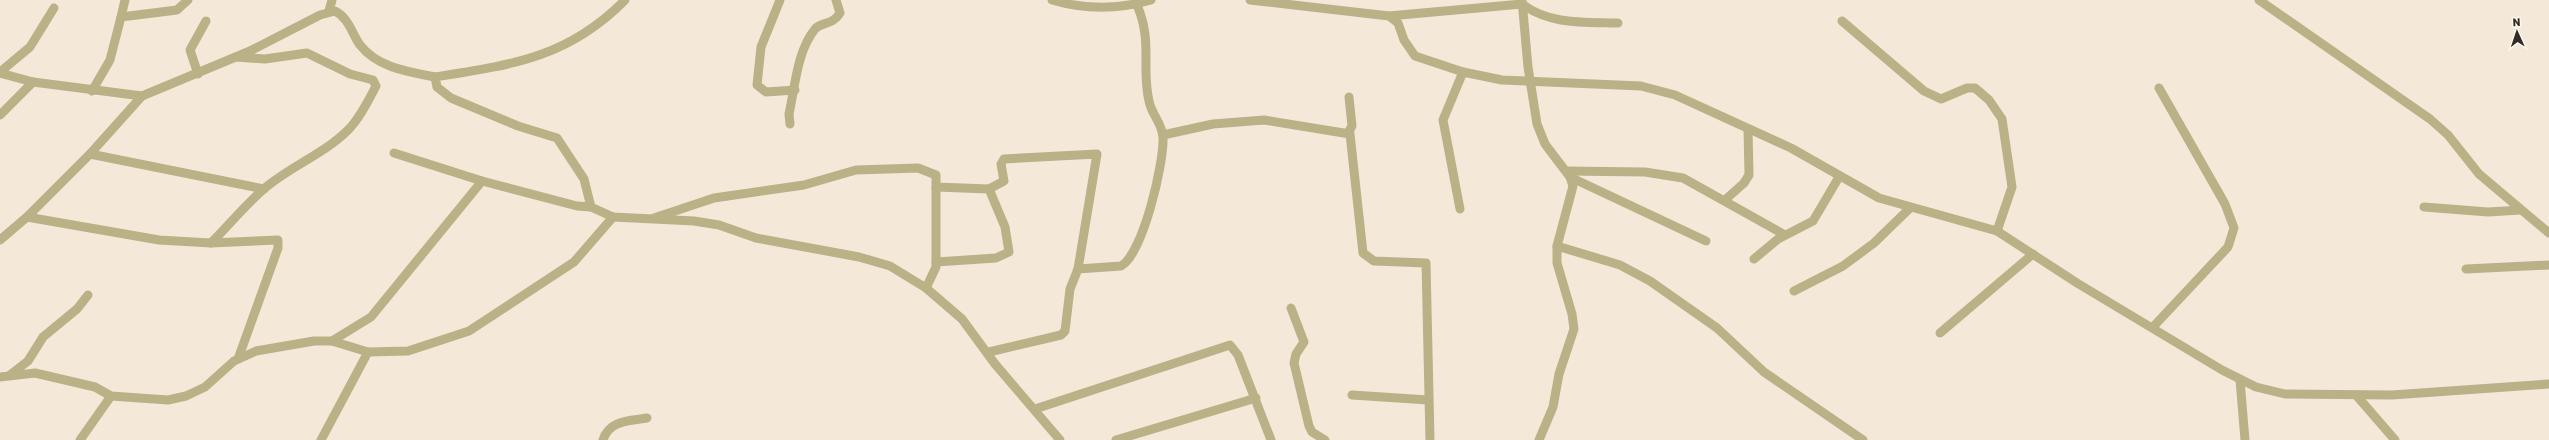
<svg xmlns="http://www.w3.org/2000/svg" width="2549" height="440" viewBox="0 0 2549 440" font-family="Rubik,sans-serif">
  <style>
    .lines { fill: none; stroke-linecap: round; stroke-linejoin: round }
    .minor { stroke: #bbb187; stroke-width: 9 }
  </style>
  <rect width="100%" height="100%" fill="#f4e9d9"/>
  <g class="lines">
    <g class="minor">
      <polyline points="780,0 761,47 757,85 766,92 795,90"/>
      <path d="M 1052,0 C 1086,10 1117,10 1151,0"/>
      <polyline points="1250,0 1389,16 1398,23 1404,40 1415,56 1463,72 1502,80 1641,86 1675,95 1791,148 1879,198 1997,231 2077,283 2222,370 2256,387 2285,394 2392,395 2549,384"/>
      <polyline points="1522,0 1528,67 1537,124 1545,144 1570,177 1573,186 1557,246 1557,263 1572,314 1574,329 1559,374 1553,407 1539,440"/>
      <polyline points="2259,0 2430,119 2448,135 2479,174 2549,233"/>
      <polyline points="329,11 332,0"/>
      <path d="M 1389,16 L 1522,4 C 1550,25 1584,22 1618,23"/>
      <polyline points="121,17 125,0"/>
      <polyline points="1842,21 1924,91 1941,99 1967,88 1975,88 1989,100 2002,119 2012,187 1997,231"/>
      <polyline points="0,72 30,47 54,8"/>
      <polyline points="0,73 33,82 142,96"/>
      <polyline points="198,74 190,50 206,21"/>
      <path d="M 435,77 C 511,65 568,58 625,0"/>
      <polyline points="92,91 110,60 121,17 177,10 188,0"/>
      <polyline points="0,115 33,82"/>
      <path d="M 790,124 L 789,114 C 795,87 797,51 815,29 C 821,22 833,25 840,13 L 836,0"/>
      <polyline points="1348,133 1352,126 1349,97"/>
      <polyline points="1163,135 1213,124 1264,120 1350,134 1363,253 1374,261 1426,263 1430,440"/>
      <polyline points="394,153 482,181 577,206 591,207"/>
      <polyline points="90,154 264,189"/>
      <polyline points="1566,171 1645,172 1683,178 1785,235"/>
      <polyline points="1570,177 1706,241"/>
      <polyline points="936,187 989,189 1005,227 1009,252 996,258 936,262"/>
      <polyline points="989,189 1004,181 1001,164 1004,159 1097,154 1078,269"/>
      <polyline points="1725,200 1744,183 1749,175 1748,129"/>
      <polyline points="2424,207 2488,212 2521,210"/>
      <polyline points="1460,209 1443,120 1463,72"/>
      <polyline points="27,217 159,240 211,243 278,240 278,248 238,359"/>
      <polyline points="654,218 714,198 804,185 856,170 918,168 936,175 936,267 926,288"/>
      <path d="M 0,240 L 27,217 L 90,154 L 142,96 L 250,51 L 320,15 L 335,11 C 349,18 352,34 360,45 C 378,68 409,72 435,77 L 437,87 L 451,98 L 518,126 L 557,138 L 584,179 L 591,207 L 613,217 L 694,221 L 719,225 L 756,238 L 859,257 L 890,266 L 926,288 L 962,319 L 995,364 L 1060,440"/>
      <path d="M 211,243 C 229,225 246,204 265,188 C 291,166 324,154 348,130 C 360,118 368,101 376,86 L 373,80 L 350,74 L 307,53 L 265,59 L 236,57"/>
      <polyline points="1557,246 1620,265 1650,281 1717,328 1764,372 1863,440"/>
      <polyline points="1754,259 1778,239 1813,221 1839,177"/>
      <polyline points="2466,269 2549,265"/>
      <polyline points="1794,291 1843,266 1874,243 1910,208"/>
      <polyline points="1291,308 1304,342 1296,354 1294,363 1309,426 1312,432 1325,440"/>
      <polyline points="2153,327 2228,247 2234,228 2225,204 2159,88"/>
      <polyline points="1940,333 2033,254"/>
      <polyline points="332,341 368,352"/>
      <path d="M 989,352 L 1061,335 L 1065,331 L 1070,289 L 1078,269 L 1121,266 C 1143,254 1164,163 1163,138 C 1163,124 1151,114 1149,101 C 1141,67 1153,42 1137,5"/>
      <polyline points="10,375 28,361 43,337 77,309 88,295"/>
      <polyline points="0,377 35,373 95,387 111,396 168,400 186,396 205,387 234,361 256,351 314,341 332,341 371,317 482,181"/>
      <polyline points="2240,380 2245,440"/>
      <polyline points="1352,395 1428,400"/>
      <polyline points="2356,395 2395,440"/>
      <polyline points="1035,409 1230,345 1238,355 1271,440"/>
      <polyline points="80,440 111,396"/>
      <polyline points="321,440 368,352 408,351 469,331 574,262 613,217"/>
      <path d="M 603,440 C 609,420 629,421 647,418"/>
      <polyline points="1116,440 1256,398"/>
    </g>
  </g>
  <g transform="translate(2517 32) rotate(357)" stroke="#fef7ed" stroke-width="3" paint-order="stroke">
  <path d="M0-3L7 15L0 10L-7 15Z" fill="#302c26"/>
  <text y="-6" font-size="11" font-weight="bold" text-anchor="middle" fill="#302c26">N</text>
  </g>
</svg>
